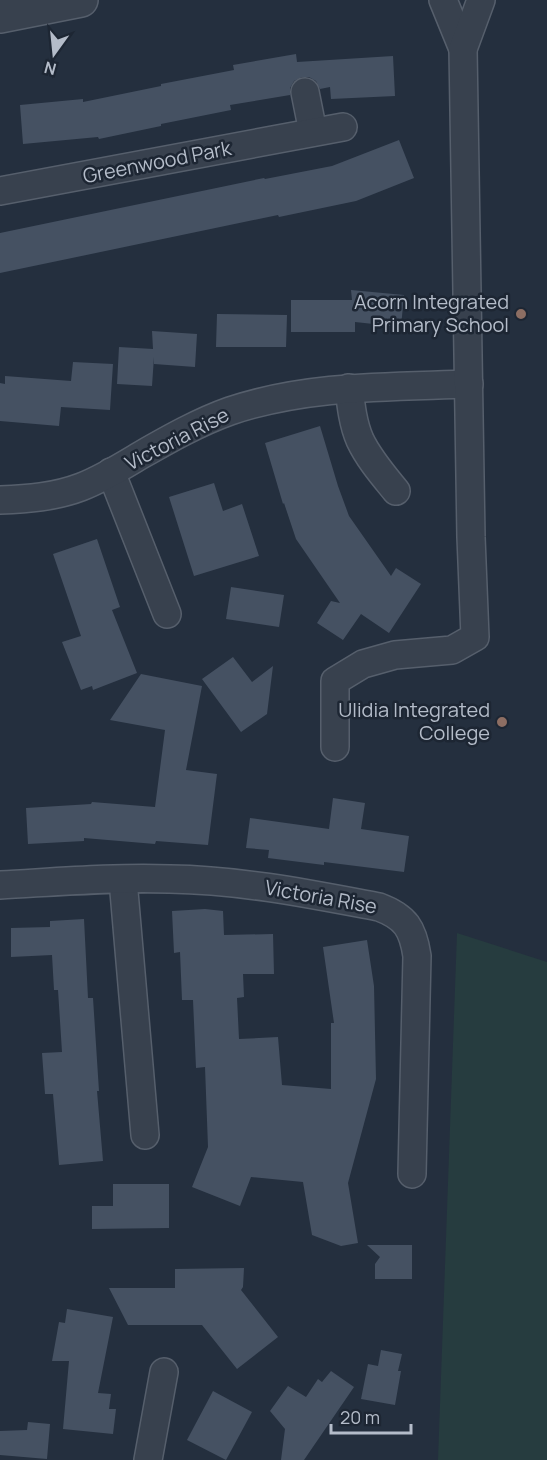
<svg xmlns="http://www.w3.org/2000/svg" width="547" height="1460" viewBox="0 0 547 1460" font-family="Manrope,sans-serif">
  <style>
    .green { fill: #263c3f }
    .building { fill: #455162 }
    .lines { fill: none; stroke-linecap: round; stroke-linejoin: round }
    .minor-casing { stroke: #565f6c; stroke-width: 30 }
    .tertiary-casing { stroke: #565f6c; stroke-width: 36 }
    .minor { stroke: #38414e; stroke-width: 27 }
    .tertiary { stroke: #38414e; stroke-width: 33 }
    .education-dot { fill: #8d6e63; stroke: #1d2633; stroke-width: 2 }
    .labels { text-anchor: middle; stroke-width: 5; stroke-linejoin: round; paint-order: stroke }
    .street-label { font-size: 20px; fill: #b4bcc9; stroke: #1d2633 }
    .poi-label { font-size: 20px; fill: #b4bcc9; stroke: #1d2633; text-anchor: end }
  </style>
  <rect width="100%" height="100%" fill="#242f3e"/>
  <polygon class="green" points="457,933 547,962 547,1460 438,1460"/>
  <g class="building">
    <polygon points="296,54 297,62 393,56 395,96 331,99 330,87 320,89 316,81 309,77 302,77 294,81 290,88 290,95 230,105 231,110 161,124 161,126 99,139 98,137 23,144 20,105 83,99 83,102 161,86 161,84 234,70 233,65"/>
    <polygon points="399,140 414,178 356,201 279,217 278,215 0,273 0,233 264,178 265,179 332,166"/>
    <polygon points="351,290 404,295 401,327 355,322 355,332 291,332 291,300 352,300"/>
    <polygon points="217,314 287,315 286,347 216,347"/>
    <polygon points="152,331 197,334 195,367 154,364 154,357 152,386 117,384 119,347 153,349"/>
    <polygon points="73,362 113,364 110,410 61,407 59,426 0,421 0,383 5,384 5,376 71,381"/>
    <polygon points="320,426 338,486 349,516 391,576 396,568 421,584 389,633 361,614 343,640 317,623 331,601 340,603 296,539 284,503 283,504 265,443"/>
    <polygon points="214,483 223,511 242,504 259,556 194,576 169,497"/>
    <polygon points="97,539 120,607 112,610 137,673 93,690 92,686 81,690 62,642 81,636 53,554"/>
    <polygon points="231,587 284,595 279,627 226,619"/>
    <polygon points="233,657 252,682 273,666 267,714 241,732 202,679"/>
    <polygon points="141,674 202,686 186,770 217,774 208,845 156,841 155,844 84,838 84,841 28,844 26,808 91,804 92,802 155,807 165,730 110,720"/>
    <polygon points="333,798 365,803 361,829 409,836 404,872 324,862 324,865 268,858 269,850 246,848 250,818 329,829"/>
    <polygon points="205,909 223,911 224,935 273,934 274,974 243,974 244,997 237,998 239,1039 278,1037 282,1085 331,1089 331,1023 334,1023 323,947 367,940 374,986 376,1079 348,1183 358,1243 341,1246 312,1235 303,1182 251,1177 240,1206 192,1187 208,1147 205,1067 196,1068 193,1000 182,1000 180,952 174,953 172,911"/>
    <polygon points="84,919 88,998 93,998 99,1091 97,1091 103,1161 59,1165 53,1094 45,1094 42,1053 62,1052 58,990 54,990 52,955 11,957 11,928 50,927 50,921"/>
    <polygon points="113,1184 169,1184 169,1228 92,1229 92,1206 113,1206"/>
    <polygon points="367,1245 412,1245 412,1279 375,1279 375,1264 380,1257"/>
    <polygon points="244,1268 243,1287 241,1290 278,1337 237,1369 202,1325 128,1325 109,1288 175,1288 175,1269"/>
    <polygon points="67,1309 113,1317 98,1393 111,1394 109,1409 116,1409 113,1434 63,1429 69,1361 52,1361 59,1322 65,1323"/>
    <polygon points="381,1350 402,1354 398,1371 401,1371 395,1405 361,1399 368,1364 378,1366"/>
    <polygon points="331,1371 354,1387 304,1460 281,1460 285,1429 270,1411 288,1386 306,1397 318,1379 322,1382"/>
    <polygon points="213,1391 252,1412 226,1460 187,1440"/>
    <polygon points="28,1422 50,1424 47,1459 0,1455 0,1431 27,1430"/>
  </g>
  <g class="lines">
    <defs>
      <g id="minor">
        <polyline points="443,0 463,49"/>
        <polyline points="305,92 313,132"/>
        <polyline points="0,191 343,127"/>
        <path d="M 349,388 C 351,406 353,424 360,440 C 369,459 383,475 396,491"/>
        <polyline points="111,472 167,614"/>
        <path d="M 0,500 C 27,499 55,497 81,487 C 102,479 121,467 141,455 C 169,439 199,422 230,411 C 307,385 389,387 469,384"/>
        <polyline points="335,747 335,681 363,664 395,655 452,650 475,637 471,537 463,49 481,0"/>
        <polyline points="123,880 145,1135"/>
        <path d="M 0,885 C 56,882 114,877 170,879 C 241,880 310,894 379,907 C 406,917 413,929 417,956 L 412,1174"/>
        <polyline points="148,1460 164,1372"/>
      </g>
      <polyline id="tertiary" points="0,16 81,0"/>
    </defs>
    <use href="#minor" class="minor-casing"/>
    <use href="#tertiary" class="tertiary-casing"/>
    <use href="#minor" class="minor"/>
    <use href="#tertiary" class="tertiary"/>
  </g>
  <g class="education-dot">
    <circle cx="521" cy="314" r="6"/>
    <circle cx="502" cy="722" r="6"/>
  </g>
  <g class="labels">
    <g class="street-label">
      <text transform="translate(157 162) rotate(-11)" y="7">Greenwood Park</text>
      <text transform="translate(177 439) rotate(-27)" y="7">Victoria Rise</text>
      <text transform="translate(321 897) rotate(10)" y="7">Victoria Rise</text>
    </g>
    <g class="poi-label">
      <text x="509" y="309">Acorn Integrated<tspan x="509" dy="23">Primary School</tspan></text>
      <text x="490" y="717">Ulidia Integrated<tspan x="490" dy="23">College</tspan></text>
    </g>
  </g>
  <g transform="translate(54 54) rotate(195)" stroke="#1d2633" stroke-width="4.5" paint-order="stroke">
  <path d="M0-4.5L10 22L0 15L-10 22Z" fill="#b4bcc9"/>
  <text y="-9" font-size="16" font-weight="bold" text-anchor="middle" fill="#b4bcc9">N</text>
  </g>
  <path d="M331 1424v9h80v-9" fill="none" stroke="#b4bcc9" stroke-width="3"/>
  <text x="340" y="1424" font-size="18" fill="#b4bcc9" stroke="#1d2633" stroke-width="4.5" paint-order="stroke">20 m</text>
</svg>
